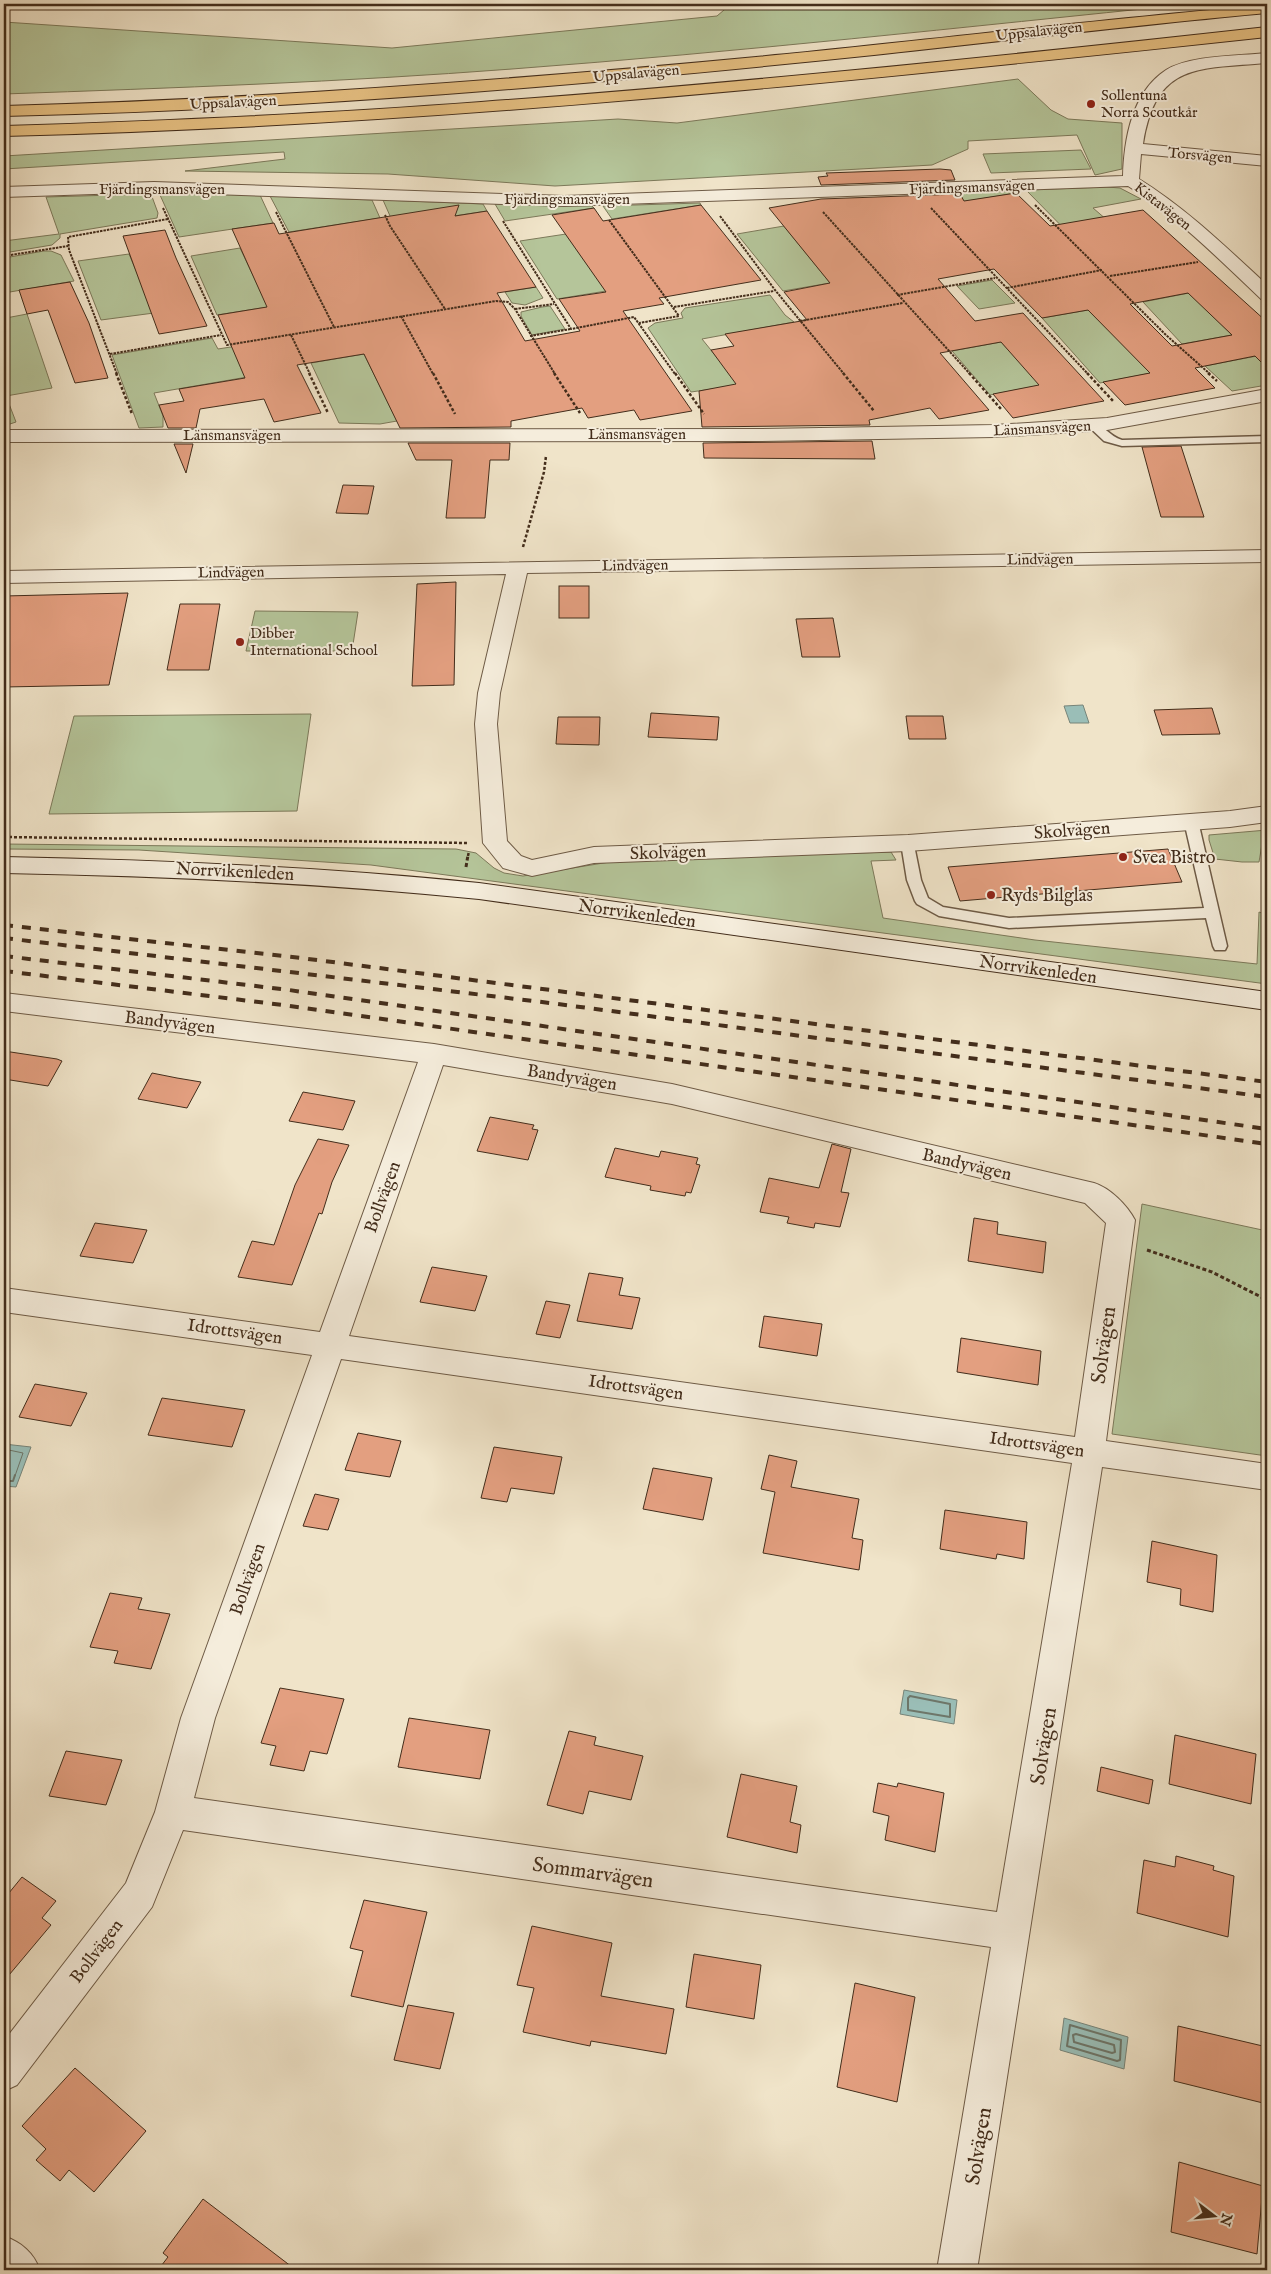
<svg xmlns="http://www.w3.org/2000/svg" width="1271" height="2274" viewBox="0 0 1271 2274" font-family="'IM FELL English',serif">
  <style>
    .green { fill: #b5c59a; stroke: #7c795a }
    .water { fill: #9abeb7; stroke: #778479 }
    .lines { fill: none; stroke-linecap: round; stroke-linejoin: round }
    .shore-far1 { stroke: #6e7669; stroke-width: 1 }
    .shore { stroke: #6e7669; stroke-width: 2 }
    .building { fill: #e39f80; stroke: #432d1b; fill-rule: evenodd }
    .service-casing { stroke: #6e5b46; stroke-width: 3 }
    .minor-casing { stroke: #6e5b46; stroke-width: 2 }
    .secondary-casing { stroke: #432d1b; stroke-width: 2 }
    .motorway-casing { stroke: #432d1b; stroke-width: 2 }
    .path-far2 { stroke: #432d1b; stroke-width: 2; stroke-dasharray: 2.5 1; stroke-linecap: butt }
    .path-far1 { stroke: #432d1b; stroke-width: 2.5; stroke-dasharray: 3 2; stroke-linecap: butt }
    .path { stroke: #432d1b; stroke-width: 3; stroke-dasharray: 4 2.5; stroke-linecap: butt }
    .service { fill: #f5eddc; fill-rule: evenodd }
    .minor { fill: #f5eddc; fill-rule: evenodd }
    .secondary { fill: #f5eddc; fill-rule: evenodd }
    .motorway { fill: #e8c284; fill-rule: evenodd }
    .rail { stroke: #432d1b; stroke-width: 4; stroke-dasharray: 9 9; stroke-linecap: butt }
    .poi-dot { fill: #8f2418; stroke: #f5eddc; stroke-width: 2 }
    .labels { text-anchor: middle; stroke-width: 4; stroke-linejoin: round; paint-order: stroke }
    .far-street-label { font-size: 15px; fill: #432d1b; stroke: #f5eddc }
    .far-poi-label { font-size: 15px; fill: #432d1b; stroke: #f5eddc; text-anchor: start }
    .street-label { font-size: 18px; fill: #432d1b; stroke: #f5eddc }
    .poi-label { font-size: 18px; fill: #432d1b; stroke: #f5eddc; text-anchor: start }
    .near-street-label { font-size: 21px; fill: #432d1b; stroke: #f5eddc }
  </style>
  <rect width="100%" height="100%" fill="#f0e4c9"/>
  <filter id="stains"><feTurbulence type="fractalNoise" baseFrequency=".004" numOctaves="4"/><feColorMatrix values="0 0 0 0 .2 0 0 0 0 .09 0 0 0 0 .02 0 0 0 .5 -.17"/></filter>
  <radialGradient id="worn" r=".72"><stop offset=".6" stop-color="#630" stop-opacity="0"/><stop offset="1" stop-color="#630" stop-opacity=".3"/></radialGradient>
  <g class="green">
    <path d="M 731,4 L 1191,4 C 965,27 739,52 512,69 C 343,82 173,88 4,94 L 4,22 L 392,48 L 717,16 Z"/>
    <polygon points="1018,79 1051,110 1068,119 1122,123 1122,169 1095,175 1077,135 968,141 968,149 932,165 555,186 388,174 185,171 285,159 284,152 4,169 4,156 618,119 677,123"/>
    <polygon points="1081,150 1091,169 991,173 983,154"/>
    <polygon points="1107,187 1120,188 1141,199 1093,208 1135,244 1087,252 1026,190"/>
    <polygon points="1014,190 1016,193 932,207 919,194"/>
    <polygon points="164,193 260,195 273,223 179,237 160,195"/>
    <polygon points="148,194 151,194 158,213 157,218 60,234 60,238 52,245 4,253 4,241 59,234 46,197"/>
    <polygon points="270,196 372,200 380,218 289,232"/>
    <polygon points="383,200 483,204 487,211 394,225"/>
    <polygon points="700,203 701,205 612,219 603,206"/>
    <polygon points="495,204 592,206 594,208 505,221"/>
    <polygon points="784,226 830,283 783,291 737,234"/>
    <polygon points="566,234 606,291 557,299 520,241"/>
    <polygon points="240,248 268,307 217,315 191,256"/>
    <polygon points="44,251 51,251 61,255 74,281 4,293 4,258"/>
    <polygon points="129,254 154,313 101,320 78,261"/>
    <polygon points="992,280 1015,303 979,309 957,286"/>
    <polygon points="536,287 543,298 525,305 512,303 505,292"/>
    <polygon points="1189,293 1232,335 1182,344 1143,302"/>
    <polygon points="770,295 785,315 794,322 702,339 719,360 769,351 795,385 719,388 691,392 648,328 655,323 683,318 681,313 685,308"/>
    <polygon points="550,306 565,329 532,335 521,316 521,312 542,307"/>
    <polygon points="1088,310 1151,373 1100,383 1042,318"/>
    <polygon points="4,313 6,318 27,314 52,388 6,396 16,422 4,426"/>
    <polygon points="212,338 218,349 262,342 253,376 154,393 163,416 163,427 139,428 112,355"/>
    <polygon points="1001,342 1041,385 990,395 952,351"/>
    <polygon points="364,354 397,421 380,424 339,423 311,363"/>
    <polygon points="1267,354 1267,385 1232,391 1205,366"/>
    <polygon points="255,611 358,612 352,651 246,651"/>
    <polygon points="311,714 297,811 49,814 74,716"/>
    <polygon points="1267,830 1267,844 1262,844 1259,862 1242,862 1215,859 1209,840 1209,835"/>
    <polygon points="4,844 456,849 476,853 494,868 504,873 523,876 622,860 891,852 896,860 871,861 883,918 1035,940 1257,964 1259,912 1267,915 1267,984 371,865 139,850 4,849"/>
    <polygon points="1142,1204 1267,1231 1267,1456 1112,1434"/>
  </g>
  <g class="water">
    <polygon points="1083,705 1089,723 1070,723 1064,706"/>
    <polygon points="4,1444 31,1447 16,1487 4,1486"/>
    <polygon points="904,1690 957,1700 954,1724 900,1714"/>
    <polygon points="1064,2018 1128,2037 1124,2069 1060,2050"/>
  </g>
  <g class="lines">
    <polyline class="shore-far1" points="4,1449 23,1453 15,1476"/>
    <g class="shore">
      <polyline points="4,1481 13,1481 15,1475"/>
      <polygon points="910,1696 950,1704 950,1717 908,1710 908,1698"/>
      <polygon points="1070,2025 1121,2040 1120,2060 1117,2061 1067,2046"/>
      <polygon points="1076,2034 1114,2045 1115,2052 1112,2053 1074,2042 1073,2035"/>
    </g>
  </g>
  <g class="building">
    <polygon points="940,169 951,170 955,180 821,185 818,177 828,176 826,173"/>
    <path d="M 1016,193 L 1050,226 L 1143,210 L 1267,322 L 1267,368 L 1255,356 L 1195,368 L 1215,388 L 1125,405 L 1103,382 L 1150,373 L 1088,310 L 1042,318 L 994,269 L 938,279 L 975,321 L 1023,313 L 1104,401 L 1013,418 L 993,394 L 1039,385 L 1001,342 L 940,353 L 989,410 L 939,419 L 930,408 L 869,420 L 870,425 L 702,427 L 699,391 L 736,384 L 711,350 L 734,346 L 725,334 L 807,320 L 784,292 L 830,283 L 769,208 L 821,199 L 960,194 L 964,201 ZM 1188,293 L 1232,335 L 1172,346 L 1130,304 Z"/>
    <polygon points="459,205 455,216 487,211 536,287 497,293 525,341 580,331 559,299 606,292 552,215 594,208 603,221 701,205 761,280 659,298 664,304 623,311 692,411 640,420 634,410 588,418 582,408 511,421 511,427 400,428 364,354 297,365 321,413 274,422 264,399 200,409 196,428 168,428 159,405 184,401 179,389 245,378 218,315 267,307 232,229 274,223 279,234"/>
    <polygon points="165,230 176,258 207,326 159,334 123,236"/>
    <polygon points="70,282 89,323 108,378 75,383 48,310 27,314 19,290"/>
    <polygon points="872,441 875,459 704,458 703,443"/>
    <polygon points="408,443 510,443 509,460 490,460 485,518 446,518 452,460 416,460"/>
    <polygon points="174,444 193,444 186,473"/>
    <polygon points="1181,446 1204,517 1161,517 1142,447"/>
    <polygon points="343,485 374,486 368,514 336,513"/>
    <polygon points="456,582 454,685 412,686 417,584"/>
    <rect x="559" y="586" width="30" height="32"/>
    <polygon points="128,593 109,685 4,687 4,596"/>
    <polygon points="180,604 220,604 209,670 167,670"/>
    <polygon points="833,618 840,657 802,657 796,619"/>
    <polygon points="1212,708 1220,734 1162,735 1154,710"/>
    <polygon points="651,713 719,717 717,740 648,737"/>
    <polygon points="906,716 943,716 946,739 909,739"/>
    <polygon points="558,717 600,717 599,745 556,744"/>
    <polygon points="1168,849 1182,882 960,901 948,867"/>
    <polygon points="4,1051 57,1059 62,1061 48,1086 4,1079"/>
    <polygon points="152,1073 177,1078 201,1082 187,1108 138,1099"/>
    <polygon points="303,1092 355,1101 343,1130 289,1121"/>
    <polygon points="490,1117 534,1125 532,1129 538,1130 528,1160 477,1151"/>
    <polygon points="318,1139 349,1145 332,1182 322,1214 319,1213 292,1285 238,1277 252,1241 274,1245 295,1185"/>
    <polygon points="832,1144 851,1149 841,1192 849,1193 840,1227 815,1223 814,1228 787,1223 789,1217 760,1212 769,1178 819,1188"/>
    <polygon points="615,1148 659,1157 661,1151 698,1158 696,1164 700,1165 691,1193 686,1192 685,1196 650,1190 651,1186 605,1177"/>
    <polygon points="974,1218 998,1222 997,1234 1046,1242 1043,1273 968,1261"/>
    <polygon points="95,1223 147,1230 133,1263 80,1256"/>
    <polygon points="432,1267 487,1276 475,1311 420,1302"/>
    <polygon points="589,1273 623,1278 619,1295 640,1298 632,1329 577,1321"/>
    <polygon points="546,1301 570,1305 560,1338 536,1334"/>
    <polygon points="764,1316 822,1324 817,1356 759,1347"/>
    <polygon points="961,1338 1041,1351 1038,1385 957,1372"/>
    <polygon points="35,1384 87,1393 71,1426 19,1417"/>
    <polygon points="162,1398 245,1410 232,1447 148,1435"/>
    <polygon points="358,1433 401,1441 390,1477 345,1470"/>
    <polygon points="494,1447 562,1457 554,1494 511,1488 507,1502 481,1498"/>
    <polygon points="769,1455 797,1461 791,1487 859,1499 852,1538 863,1540 859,1570 763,1553 775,1492 761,1489"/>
    <polygon points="653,1468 712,1478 703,1520 643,1509"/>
    <polygon points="315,1494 339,1499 328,1530 303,1526"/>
    <polygon points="945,1510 1027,1522 1024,1559 997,1554 996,1559 940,1549"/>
    <polygon points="1152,1541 1217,1555 1213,1612 1180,1605 1181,1589 1147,1582"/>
    <polygon points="110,1593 142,1598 138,1609 170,1614 151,1669 114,1663 118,1651 90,1647"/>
    <polygon points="280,1688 344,1699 327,1754 310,1751 304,1771 270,1765 276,1746 261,1743"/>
    <polygon points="409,1718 490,1730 480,1779 398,1767"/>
    <polygon points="569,1731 596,1737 594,1745 643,1756 631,1800 589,1791 583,1814 547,1805"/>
    <polygon points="1175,1735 1256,1754 1251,1804 1169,1784"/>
    <polygon points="66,1751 122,1760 106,1805 49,1796"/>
    <polygon points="1101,1767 1153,1780 1149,1804 1097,1791"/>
    <polygon points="741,1774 797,1786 790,1822 801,1825 797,1853 727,1837"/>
    <polygon points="878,1783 897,1787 898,1783 944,1793 935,1852 885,1840 889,1816 873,1812"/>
    <polygon points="1176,1856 1214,1866 1213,1870 1234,1876 1228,1937 1137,1913 1144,1860 1175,1867"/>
    <polygon points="22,1877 56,1901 42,1918 51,1925 4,1981 4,1899"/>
    <polygon points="364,1900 427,1912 403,2007 351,1996 363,1951 350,1948"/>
    <polygon points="532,1926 612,1943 601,1996 674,2009 666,2054 591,2041 590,2046 523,2032 534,1988 517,1985"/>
    <polygon points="694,1954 761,1965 754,2019 686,2007"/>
    <polygon points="855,1983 915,1997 897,2102 837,2087"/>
    <polygon points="408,2005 454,2013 440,2069 394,2060"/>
    <polygon points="1178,2026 1267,2047 1267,2104 1174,2081"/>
    <polygon points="75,2068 146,2131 94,2192 69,2170 60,2181 36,2160 46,2149 22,2126"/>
    <polygon points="1179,2162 1263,2186 1257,2254 1171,2232"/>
    <polygon points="203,2199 296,2270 158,2270 168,2257 163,2253"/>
  </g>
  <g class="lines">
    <defs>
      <g id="service">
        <path d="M 1093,422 C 1104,425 1109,436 1122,440 L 1267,436 L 1267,442 L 1122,446 L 1104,441 L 1087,425 Z"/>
        <polygon points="1191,816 1198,821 1227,946 1225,950 1215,950 1213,946 1206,918 1009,928 939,916 917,904 915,901 907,880 901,843 903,840 913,840 921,880 928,898 943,907 1009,918 1204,908 1184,821"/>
      </g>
      <g id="minor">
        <path d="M 1267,53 L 1267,63 C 1198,69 1156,62 1143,144 L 1267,156 L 1267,166 L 1141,154 L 1139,179 C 1186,208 1227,248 1267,285 L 1267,300 L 1261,299 C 1219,259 1176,216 1128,186 L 564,206 L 154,192 L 4,197 L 4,187 L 154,182 L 564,196 L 1123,176 C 1124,140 1132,92 1166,70 C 1190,55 1238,56 1267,53 Z"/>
        <polygon points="1267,389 1267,401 1107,430 994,437 762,441 4,442 4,430 762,429 994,425 1107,418"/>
        <polygon points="1267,550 1267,562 527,573 500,693 497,724 507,841 521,856 532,860 594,847 908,835 1230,811 1267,806 1267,822 1230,827 908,851 594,863 532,876 503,868 483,843 475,724 478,693 506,574 4,583 4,571"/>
        <path d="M 4,993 L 434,1044 L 672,1084 L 1094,1183 C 1110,1188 1127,1205 1135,1220 L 1106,1441 L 1267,1464 L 1267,1490 L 1102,1467 L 977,2270 L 937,2270 L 991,1947 L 183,1830 L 152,1907 L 17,2085 L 4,2091 L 4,2041 L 126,1883 L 155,1812 L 181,1718 L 312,1355 L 4,1312 L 4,1288 L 320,1332 L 418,1062 L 4,1011 ZM 443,1065 L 672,1104 L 1085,1203 L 1106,1223 L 1075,1437 L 349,1336 ZM 341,1359 L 1072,1463 L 997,1912 L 194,1798 L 215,1718 Z"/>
        <path d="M 4,2236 C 22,2243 33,2252 40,2270 L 4,2270 Z"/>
      </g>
      <path id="secondary" d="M 4,857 C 163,860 321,867 479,883 L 1267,992 L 1267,1010 L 479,899 C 321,883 163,876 4,873 Z"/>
      <g id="motorway">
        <path d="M 1267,5 L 1267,13 C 1136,25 1005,41 874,55 C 585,85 294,110 4,116 L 4,106 C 259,99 513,80 766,56 C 933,40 1100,19 1267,5 Z"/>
        <path d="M 1267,27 L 1267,37 C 847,82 426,126 4,136 L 4,126 C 163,121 322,114 481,102 C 744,83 1005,56 1267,27 Z"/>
      </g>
    </defs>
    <use href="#service" class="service-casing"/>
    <use href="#minor" class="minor-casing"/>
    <use href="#secondary" class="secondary-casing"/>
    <use href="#motorway" class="motorway-casing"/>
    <g class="path-far2">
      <polyline points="1035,205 1166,335 1210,374"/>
      <polyline points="163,208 227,345 496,301 508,302 515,309 555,374"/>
      <polyline points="931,208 1088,374"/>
      <polyline points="276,212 334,327"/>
      <polyline points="823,212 970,374"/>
      <polyline points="385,215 390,226 445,309"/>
      <polyline points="720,216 775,290 844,374"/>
      <polyline points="609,220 679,316 639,323"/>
      <polyline points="503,221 571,329 634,317 675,374"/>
      <polyline points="4,256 68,246"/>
      <polyline points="1110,276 1198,262"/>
      <polyline points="1007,288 1102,270"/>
      <polyline points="897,295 995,278"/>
      <polyline points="674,307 774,291"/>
      <polyline points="515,309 554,304"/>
      <polyline points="401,316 433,374"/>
      <polyline points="800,321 903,303"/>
      <polyline points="291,335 310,374"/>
      <polyline points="530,336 571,329"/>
      <polyline points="110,354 221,335"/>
      <polyline points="117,374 69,250 68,237 168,219"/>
    </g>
    <g class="path-far1">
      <polyline points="116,373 132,414"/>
      <polyline points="309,373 328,413"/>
      <polyline points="433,373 455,414"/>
      <polyline points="554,373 580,413"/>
      <polyline points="675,373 704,414"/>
      <polyline points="843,373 874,411"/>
      <polyline points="969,373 1001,409"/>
      <polyline points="1087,373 1114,402"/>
      <polyline points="1208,373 1217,381"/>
      <polyline points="523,547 544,472 546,456"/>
      <polyline points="4,837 468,843"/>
      <polyline points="468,856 469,851"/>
    </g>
    <g class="path">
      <polyline points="466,867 468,855"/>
      <polyline points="1147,1250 1212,1272 1267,1300"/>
    </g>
    <use href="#service" class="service"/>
    <use href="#minor" class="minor"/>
    <use href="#secondary" class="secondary"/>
    <use href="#motorway" class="motorway"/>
    <g class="rail">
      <polyline points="4,925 301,958 1267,1082"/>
      <polyline points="4,938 550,1003 1267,1097"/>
      <polyline points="4,956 289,990 1267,1129"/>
      <polyline points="4,971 283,1005 1267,1144"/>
    </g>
  </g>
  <g class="poi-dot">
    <circle cx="1091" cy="104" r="5"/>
    <circle cx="240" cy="642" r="5"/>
    <circle cx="1123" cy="857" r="5"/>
    <circle cx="991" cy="895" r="5"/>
  </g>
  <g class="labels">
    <g class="far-street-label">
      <text transform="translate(1039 31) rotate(-6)" y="5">Uppsalavägen</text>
      <text transform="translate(636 73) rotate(-5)" y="5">Uppsalavägen</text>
      <text transform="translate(233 102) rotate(-3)" y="5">Uppsalavägen</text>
      <text transform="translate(1200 155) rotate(5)" y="5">Torsvägen</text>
      <text transform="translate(972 187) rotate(-2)" y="5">Fjärdingsmansvägen</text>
      <text x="162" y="194">Fjärdingsmansvägen</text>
      <text x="567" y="204">Fjärdingsmansvägen</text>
      <text transform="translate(1163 206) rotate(38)" y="5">Kistavägen</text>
      <text transform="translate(1042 428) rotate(-3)" y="5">Länsmansvägen</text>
      <text x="637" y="439">Länsmansvägen</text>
      <text x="232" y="440">Länsmansvägen</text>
      <text transform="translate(1040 559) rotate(-1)" y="5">Lindvägen</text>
      <text transform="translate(635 565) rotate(-1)" y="5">Lindvägen</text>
      <text transform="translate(231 572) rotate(-1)" y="5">Lindvägen</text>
    </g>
    <g class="far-poi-label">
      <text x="1101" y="100">Sollentuna<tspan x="1101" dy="17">Norra Scoutkår</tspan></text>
      <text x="250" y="638">Dibber<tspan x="250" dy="17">International School</tspan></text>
    </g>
    <g class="street-label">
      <text transform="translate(1072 830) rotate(-4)" y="6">Skolvägen</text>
      <text transform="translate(668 852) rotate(-2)" y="6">Skolvägen</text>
      <text transform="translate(235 871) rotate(3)" y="6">Norrvikenleden</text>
      <text transform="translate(637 913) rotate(8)" y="6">Norrvikenleden</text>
      <text transform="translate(1038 969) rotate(8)" y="6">Norrvikenleden</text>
      <text transform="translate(170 1022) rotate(7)" y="6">Bandyvägen</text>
      <text transform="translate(572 1077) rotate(9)" y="6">Bandyvägen</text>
      <text transform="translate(967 1164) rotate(13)" y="6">Bandyvägen</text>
      <text transform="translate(382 1197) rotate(-70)" y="6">Bollvägen</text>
      <text transform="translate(235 1331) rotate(8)" y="6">Idrottsvägen</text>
      <text transform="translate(636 1387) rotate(8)" y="6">Idrottsvägen</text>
      <text transform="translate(1037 1444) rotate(8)" y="6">Idrottsvägen</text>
      <text transform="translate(247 1579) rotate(-71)" y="6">Bollvägen</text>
      <text transform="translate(96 1951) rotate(-53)" y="6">Bollvägen</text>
    </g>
    <g class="poi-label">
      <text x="1133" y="863">Svea Bistro</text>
      <text x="1001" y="901">Ryds Bilglas</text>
    </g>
    <g class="near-street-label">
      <text transform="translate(1103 1345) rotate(-82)" y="7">Solvägen</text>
      <text transform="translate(1043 1746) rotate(-81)" y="7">Solvägen</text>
      <text transform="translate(593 1872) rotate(8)" y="7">Sommarvägen</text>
      <text transform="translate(978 2146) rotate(-81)" y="7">Solvägen</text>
    </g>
  </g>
  <rect width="1271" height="2274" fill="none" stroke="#f0e4c9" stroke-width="20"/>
  <rect x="5" y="5" width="1261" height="2264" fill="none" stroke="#432d1b" stroke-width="2.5"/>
  <rect x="10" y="10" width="1251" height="2254" fill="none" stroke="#432d1b"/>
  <g transform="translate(1214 2216) rotate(106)" stroke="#f5eddc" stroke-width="4" paint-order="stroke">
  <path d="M0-4L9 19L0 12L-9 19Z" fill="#432d1b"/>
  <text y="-8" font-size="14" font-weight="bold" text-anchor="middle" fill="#432d1b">N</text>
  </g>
  <rect width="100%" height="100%" filter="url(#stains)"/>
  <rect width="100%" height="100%" fill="url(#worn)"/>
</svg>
